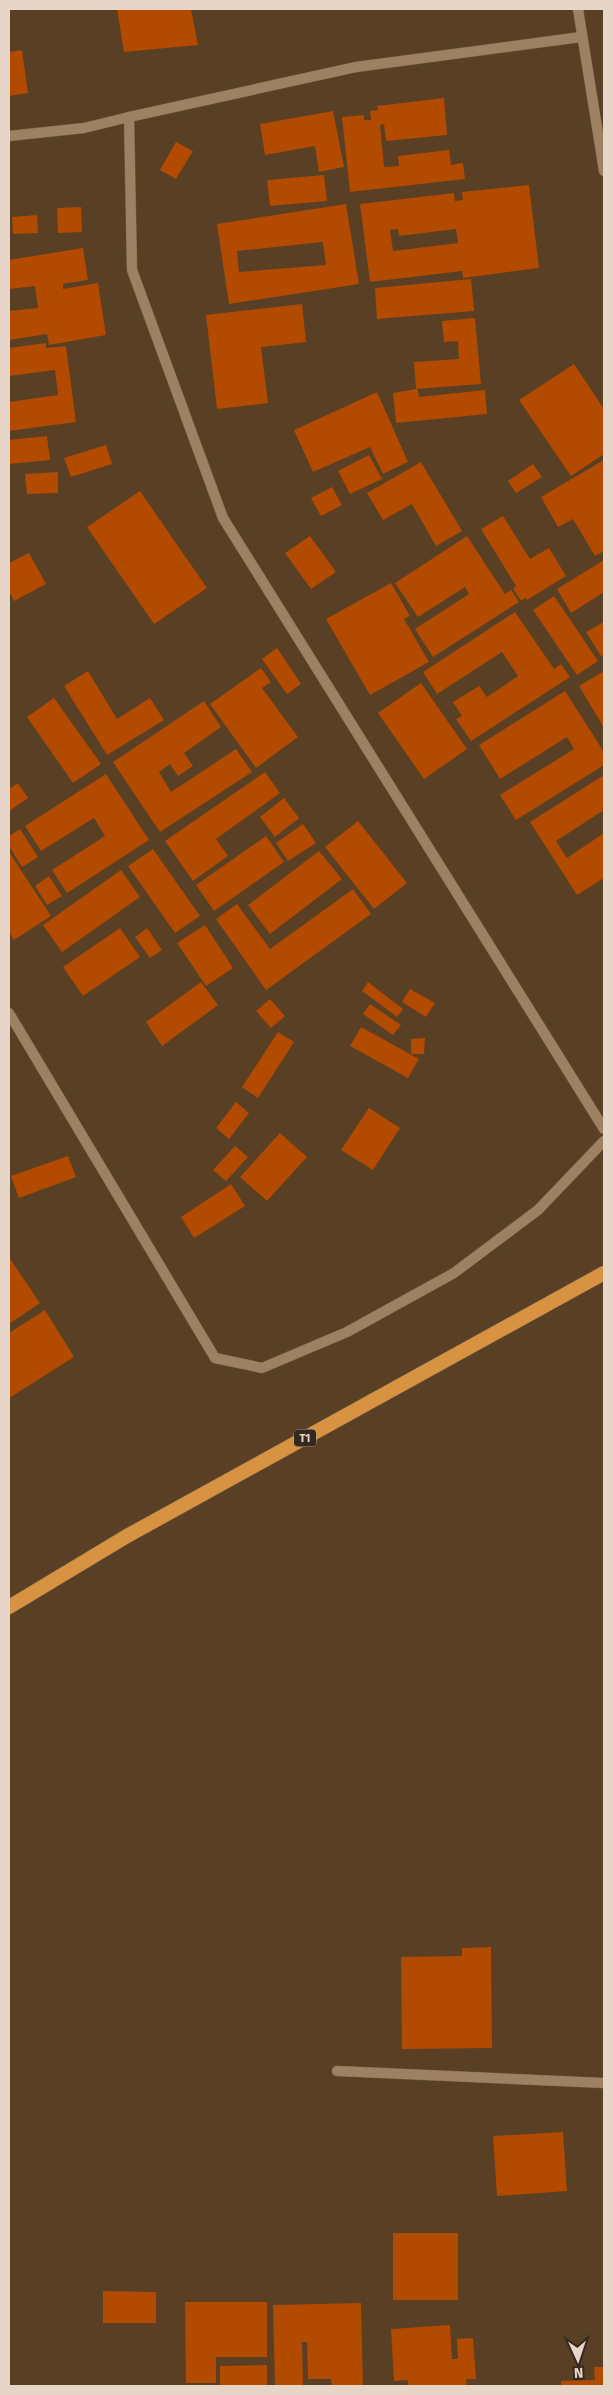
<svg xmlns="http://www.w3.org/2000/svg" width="613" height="2395" viewBox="0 0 613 2395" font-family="'Fira Sans',sans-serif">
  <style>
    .building { fill: #b24a00; fill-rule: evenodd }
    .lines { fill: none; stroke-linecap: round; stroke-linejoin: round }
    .minor-casing { stroke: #745e46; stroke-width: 11 }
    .trunk-casing { stroke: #745e46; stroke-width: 15 }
    .minor { stroke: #9e8163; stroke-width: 10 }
    .trunk { stroke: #d79242; stroke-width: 14 }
    .labels { text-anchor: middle; stroke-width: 4; stroke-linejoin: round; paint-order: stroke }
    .shield { fill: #35291d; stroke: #b2a294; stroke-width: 1 }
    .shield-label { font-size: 11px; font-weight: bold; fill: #e7d6c7 }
  </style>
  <rect width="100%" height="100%" fill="#593f24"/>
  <g class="building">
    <polygon points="117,9 191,9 198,45 124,52"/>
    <polygon points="22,50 28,93 9,96 9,52"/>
    <polygon points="444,98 447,135 386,141 384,124 380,125 384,167 399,166 398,156 449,150 451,165 463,163 465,179 350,192 342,117 364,115 364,120 371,120 370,111 378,110 377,106"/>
    <polygon points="333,111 344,167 319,172 315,146 265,155 260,124"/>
    <polygon points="176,142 193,151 176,179 160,170"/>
    <polygon points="324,175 327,201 270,206 267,180"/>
    <path d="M 529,185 L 539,268 L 463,278 L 462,271 L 370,282 L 360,204 L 454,193 L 455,201 L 463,200 L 462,192 ZM 398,229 L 399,236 L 456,229 L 458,243 L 393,251 L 390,230 Z"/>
    <path d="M 346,204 L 359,284 L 229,304 L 217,224 ZM 323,242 L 326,265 L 239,272 L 237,251 Z"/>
    <polygon points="81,207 82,232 58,233 57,208"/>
    <polygon points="37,215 38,233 13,234 12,217"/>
    <polygon points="83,248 88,280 63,284 63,289 98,283 106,335 49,345 47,334 9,340 9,311 38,308 35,286 9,289 9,260"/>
    <polygon points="471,279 474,311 377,319 375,288"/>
    <polygon points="302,304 306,342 261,347 268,403 217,409 206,315"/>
    <polygon points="475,318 481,384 416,389 414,362 459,359 458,341 444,342 442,321"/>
    <polygon points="46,343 46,348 66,346 76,422 9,431 9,402 58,395 55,370 9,376 9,348"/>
    <polygon points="574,364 604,409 604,454 571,476 519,400"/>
    <polygon points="416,389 418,390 419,397 485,390 487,414 396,423 393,393"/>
    <polygon points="377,392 408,462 383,474 370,447 313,472 294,430"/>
    <polygon points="47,436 50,460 9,464 9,440"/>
    <polygon points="106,445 112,464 71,477 64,458"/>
    <polygon points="369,455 382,479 350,494 338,471"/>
    <polygon points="604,460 604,551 595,556 573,519 558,527 541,497"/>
    <polygon points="421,462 462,531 436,546 412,504 383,520 367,493"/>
    <polygon points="533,464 542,477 516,493 508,481"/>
    <polygon points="58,472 58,493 27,494 25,474"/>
    <polygon points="332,487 342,505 321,516 311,498"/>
    <polygon points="140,491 207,588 154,624 87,527"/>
    <polygon points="503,516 530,559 549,548 566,576 527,600 525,598 521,601 513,588 516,586 481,529"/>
    <polygon points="310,536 336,572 311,589 285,553"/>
    <polygon points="467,536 505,594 511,590 519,602 433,657 415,629 469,594 465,587 418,617 395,583"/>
    <polygon points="29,553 46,584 14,601 9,591 9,563"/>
    <polygon points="604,560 604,592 571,613 557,589"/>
    <polygon points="391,583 410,616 404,619 429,662 370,695 326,619"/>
    <polygon points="554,596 598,661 577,675 533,610"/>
    <polygon points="515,612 554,669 561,664 570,677 471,741 456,719 462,716 453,702 479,686 487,697 518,676 502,652 437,694 423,672"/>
    <polygon points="604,622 604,655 601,656 586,632"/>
    <polygon points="277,648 301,684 287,694 262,659"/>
    <polygon points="261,668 271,682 262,688 298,737 256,768 210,704"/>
    <polygon points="88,671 117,719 150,698 164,720 107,755 64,686"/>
    <polygon points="604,671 604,728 579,686"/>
    <polygon points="421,683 467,749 424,779 378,713"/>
    <polygon points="565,691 604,752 604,765 516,820 500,795 574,749 567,737 500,779 479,745"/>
    <polygon points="54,698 101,764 73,783 27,717"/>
    <polygon points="204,701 221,727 184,753 193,766 178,776 170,764 159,772 171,792 236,749 252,772 160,832 113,762"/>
    <polygon points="265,772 280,793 216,839 228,856 193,881 165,841"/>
    <polygon points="106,774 149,840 67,893 52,870 105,836 94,818 41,851 25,826"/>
    <polygon points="604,775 604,810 556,841 567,858 604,833 604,878 577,895 530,822"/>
    <polygon points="18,783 28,798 9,811 9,789"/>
    <polygon points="284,798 299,818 275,837 260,817"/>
    <polygon points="358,821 407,883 374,909 325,847"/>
    <polygon points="303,824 316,843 288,861 276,843"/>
    <polygon points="20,829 38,857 22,867 9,846 9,836"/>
    <polygon points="266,836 284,862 214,911 196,885"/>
    <polygon points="153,849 200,916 175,933 128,866"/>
    <polygon points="319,851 342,879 270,934 248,905"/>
    <polygon points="9,852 51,916 14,940 9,932"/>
    <polygon points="121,870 140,897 62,952 43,925"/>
    <polygon points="49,876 62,896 47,905 35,886"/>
    <polygon points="353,889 371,914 266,990 216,919 237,904 270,949"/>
    <polygon points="205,925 233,968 206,986 177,943"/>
    <polygon points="120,928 140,957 83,996 63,967"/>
    <polygon points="147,928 162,950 150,958 135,937"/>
    <polygon points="201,982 218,1005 162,1046 146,1022"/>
    <polygon points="368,982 403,1009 397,1017 362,991"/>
    <polygon points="410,989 435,1003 426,1017 402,1002"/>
    <polygon points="270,999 285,1016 271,1028 256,1011"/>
    <polygon points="370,1004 401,1025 393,1035 363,1014"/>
    <polygon points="361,1027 419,1059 408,1078 350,1046"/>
    <polygon points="278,1032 294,1042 258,1098 242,1087"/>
    <polygon points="425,1038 424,1054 411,1054 411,1039"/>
    <polygon points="236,1102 249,1113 229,1139 216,1128"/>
    <polygon points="369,1108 400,1128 373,1170 341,1150"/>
    <polygon points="280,1133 307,1157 267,1201 240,1177"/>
    <polygon points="235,1146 248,1157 226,1181 213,1170"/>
    <polygon points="68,1156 76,1177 19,1198 11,1176"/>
    <polygon points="231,1184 245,1206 194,1238 181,1217"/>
    <polygon points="9,1257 40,1303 9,1324"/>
    <polygon points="45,1310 74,1357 9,1398 9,1333"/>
    <polygon points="491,1947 492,2048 402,2049 401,1957 462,1956 462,1948"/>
    <polygon points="563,2132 567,2191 497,2196 493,2136"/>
    <rect x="393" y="2233" width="65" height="67"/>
    <polygon points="103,2291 156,2292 156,2323 103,2323"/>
    <polygon points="185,2302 267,2302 267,2357 216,2357 216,2383 186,2383"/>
    <polygon points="361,2303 363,2386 332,2386 331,2379 308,2379 307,2342 302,2342 303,2386 275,2386 273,2305"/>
    <polygon points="450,2325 452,2359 458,2359 457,2339 473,2338 476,2379 466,2379 467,2386 408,2386 408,2380 394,2381 391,2329"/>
    <polygon points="267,2365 267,2386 220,2386 220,2366"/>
    <polygon points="594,2367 604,2367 604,2386 561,2386 561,2381 595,2380"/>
  </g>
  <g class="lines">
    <defs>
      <g id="minor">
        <polyline points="578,9 604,171"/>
        <polyline points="581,37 356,67 129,117 132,270 223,518 604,1129"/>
        <polyline points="9,136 84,128 129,117"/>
        <polyline points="9,1013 215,1358 262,1368 347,1332 454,1273 538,1210 604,1141"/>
        <polyline points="337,2071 604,2083"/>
      </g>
      <polyline id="trunk" points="9,1607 127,1536 604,1273"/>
    </defs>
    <use href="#minor" class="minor-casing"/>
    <use href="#trunk" class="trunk-casing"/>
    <use href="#minor" class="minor"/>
    <use href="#trunk" class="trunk"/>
  </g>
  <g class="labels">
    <rect class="shield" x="294" y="1429.5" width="22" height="17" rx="4"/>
    <g class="shield-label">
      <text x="305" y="1442">T1</text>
    </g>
  </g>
  <rect width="613" height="2395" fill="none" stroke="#e7d6c7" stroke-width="20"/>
  <g transform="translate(578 2360) rotate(177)" stroke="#35291d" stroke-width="4" paint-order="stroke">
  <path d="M0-4L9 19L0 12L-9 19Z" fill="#e7d6c7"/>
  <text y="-8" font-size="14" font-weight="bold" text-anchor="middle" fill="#e7d6c7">N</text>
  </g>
</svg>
